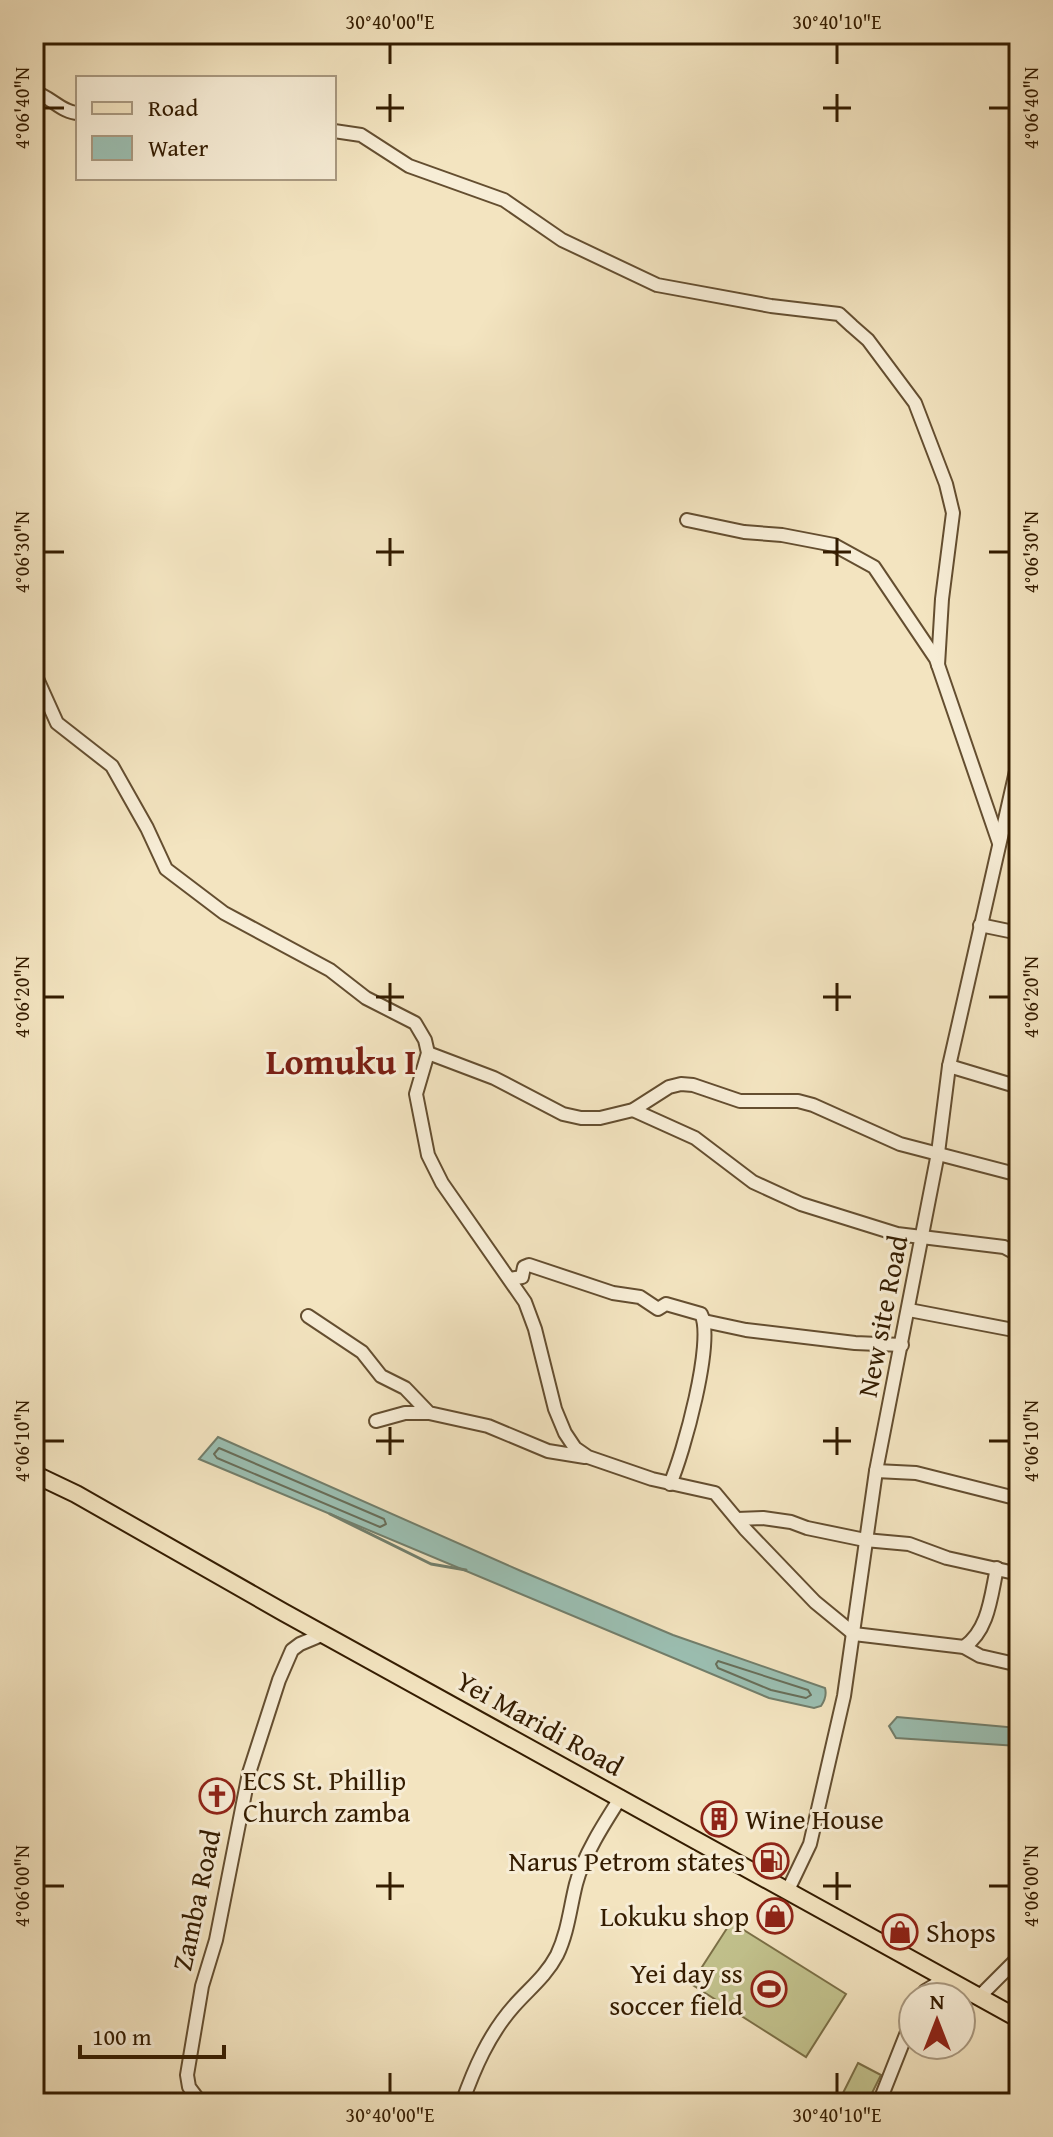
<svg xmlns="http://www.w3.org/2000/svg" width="1053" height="2137" viewBox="0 0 1053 2137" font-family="'Gentium Book Plus',serif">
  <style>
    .pitch { fill: #c2c28d; stroke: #7b6f46; stroke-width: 2 }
    .water { fill: #9bbfb2; stroke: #727e6b; stroke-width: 2 }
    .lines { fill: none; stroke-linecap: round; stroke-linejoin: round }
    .shore { stroke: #686e59; stroke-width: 2 }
    .stream { stroke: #727e6b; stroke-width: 3 }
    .minor-casing { stroke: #644e30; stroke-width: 16 }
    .major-casing { stroke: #341c00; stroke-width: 20 }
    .minor { stroke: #f7edd6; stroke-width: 12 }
    .major { stroke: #f3e4c0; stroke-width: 16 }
    .ticks { fill: none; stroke: #341c00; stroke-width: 3 }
    .labels { text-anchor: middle; stroke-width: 6; stroke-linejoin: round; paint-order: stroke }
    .street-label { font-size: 28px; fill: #341c00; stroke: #f7edd6 }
    .poi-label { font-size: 28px; fill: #341c00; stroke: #f7edd6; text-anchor: start }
    .district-label { font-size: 36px; font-weight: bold; fill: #7a1f14; stroke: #f7edd6 }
    .neatline { fill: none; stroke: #341c00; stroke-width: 3 }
    .ticks-label { font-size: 20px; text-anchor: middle; fill: #341c00 }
  </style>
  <rect width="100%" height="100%" fill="#f3e4c0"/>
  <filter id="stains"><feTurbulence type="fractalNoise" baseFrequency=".0025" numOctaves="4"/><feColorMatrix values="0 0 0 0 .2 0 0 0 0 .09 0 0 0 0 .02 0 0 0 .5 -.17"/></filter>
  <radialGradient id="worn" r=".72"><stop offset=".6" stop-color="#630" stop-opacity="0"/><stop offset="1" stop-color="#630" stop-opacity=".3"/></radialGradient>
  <g class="pitch">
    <polygon points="731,1922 846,1994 806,2057 691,1984"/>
    <polygon points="858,2063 881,2075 867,2103 838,2103"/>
  </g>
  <g class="water">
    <path d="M 218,1437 L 521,1571 L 673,1635 L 825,1688 C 827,1695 825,1700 821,1706 L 814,1708 L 769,1698 L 199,1459 Z"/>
    <polygon points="897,1717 1019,1728 1019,1746 896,1738 889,1726"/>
  </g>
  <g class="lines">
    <g class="shore">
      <polygon points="219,1448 384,1519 386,1524 380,1527 217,1458 214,1454"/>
      <polygon points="718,1661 808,1690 811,1695 806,1698 771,1690 718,1668 716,1664"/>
    </g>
    <polyline class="stream" points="330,1514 431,1564 466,1570"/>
    <defs>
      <g id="minor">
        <path d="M 34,92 C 50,96 62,113 78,113"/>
        <polyline points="334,131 361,135 409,166 504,200 562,240 657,285 771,306 839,314 852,326 868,340 915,403 946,484 953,513 942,599 938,665"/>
        <polyline points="687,520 744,532 782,535 834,545 874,567 936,659 999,843"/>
        <polyline points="34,672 57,723 112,766 147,828 166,869 224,913 330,970 366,998 415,1023 425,1040 428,1053 416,1094 428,1155 442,1183 525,1302 535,1329 555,1409 565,1433 575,1448 588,1457 652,1479 715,1493 745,1529 815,1602 854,1634 964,1647 980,1656 1019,1665"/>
        <polyline points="980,925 1019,933"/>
        <polyline points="428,1053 494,1078 563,1114 581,1118 600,1118 633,1110 669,1087 681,1084 693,1085 740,1101 798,1101 813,1105 900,1144 1019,1175"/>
        <polyline points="949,1066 1019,1087"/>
        <polyline points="633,1110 695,1138 753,1182 801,1204 897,1234 1004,1247 1019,1255"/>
        <path d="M 510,1279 L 522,1277 L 524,1267 L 529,1265 L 613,1293 L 640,1297 L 658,1309 L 666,1304 L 701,1314 C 715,1340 683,1455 670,1484"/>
        <polyline points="909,1310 1019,1331"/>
        <polyline points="308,1316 362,1352 381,1376 405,1388 429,1413 488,1426 548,1451 585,1457"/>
        <polyline points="704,1321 746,1330 855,1343 902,1345"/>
        <polyline points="376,1421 405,1413 428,1413"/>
        <polyline points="876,1471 916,1473 1019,1499"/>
        <polyline points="737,1519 763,1518 791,1522 807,1528 865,1540 909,1544 947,1558 1019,1574"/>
        <path d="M 964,1647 C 989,1630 991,1595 997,1568"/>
        <polyline points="788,1890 810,1844 844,1696 876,1471 938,1153 949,1066 1019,758"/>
        <polyline points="922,1997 925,1991 945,1979"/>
        <polyline points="979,1997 1019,1957"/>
        <polyline points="201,2103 189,2087 187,2075 202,1986 216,1940 249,1773 279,1680 292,1650 300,1644 324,1634"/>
        <path d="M 462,2103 C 474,2069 489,2034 514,2006 C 529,1989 546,1976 557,1955 C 568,1932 570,1908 576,1884 C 583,1856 605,1822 621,1797"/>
        <polyline points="879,2103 913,2017"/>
      </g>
      <polyline id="major" points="34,1474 76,1494 283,1612 1019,2019"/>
    </defs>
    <use href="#minor" class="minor-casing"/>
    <use href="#major" class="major-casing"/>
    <use href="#minor" class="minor"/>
    <use href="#major" class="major"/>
  </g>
  <path class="ticks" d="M 390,44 L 390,64M 837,44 L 837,64M 390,94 L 390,122M 837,94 L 837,122M 44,108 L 64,108M 376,108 L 404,108M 823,108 L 851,108M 989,108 L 1009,108M 390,538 L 390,566M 837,538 L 837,566M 44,552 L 64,552M 376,552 L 404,552M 823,552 L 851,552M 989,552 L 1009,552M 390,983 L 390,1011M 837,983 L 837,1011M 44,997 L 64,997M 376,997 L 404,997M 823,997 L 851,997M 989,997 L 1009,997M 390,1427 L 390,1455M 837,1427 L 837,1455M 44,1441 L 64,1441M 376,1441 L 404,1441M 823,1441 L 851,1441M 989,1441 L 1009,1441M 390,1872 L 390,1900M 837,1872 L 837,1900M 44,1886 L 64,1886M 376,1886 L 404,1886M 823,1886 L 851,1886M 989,1886 L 1009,1886M 390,2073 L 390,2093M 837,2073 L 837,2093"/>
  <defs>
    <symbol id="church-ring" viewBox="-11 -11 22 22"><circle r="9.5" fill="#f7edd6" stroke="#8f2418" stroke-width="1.5"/><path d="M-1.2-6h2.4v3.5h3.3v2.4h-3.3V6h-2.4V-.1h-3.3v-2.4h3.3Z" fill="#8f2418"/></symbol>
    <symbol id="building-ring" viewBox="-11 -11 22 22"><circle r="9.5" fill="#f7edd6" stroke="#8f2418" stroke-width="1.5"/><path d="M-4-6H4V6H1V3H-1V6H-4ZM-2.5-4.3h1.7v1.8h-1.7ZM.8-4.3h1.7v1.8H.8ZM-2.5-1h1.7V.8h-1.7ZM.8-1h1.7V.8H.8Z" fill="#8f2418"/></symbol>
    <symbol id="fuel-ring" viewBox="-11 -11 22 22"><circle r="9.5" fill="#f7edd6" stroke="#8f2418" stroke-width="1.5"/><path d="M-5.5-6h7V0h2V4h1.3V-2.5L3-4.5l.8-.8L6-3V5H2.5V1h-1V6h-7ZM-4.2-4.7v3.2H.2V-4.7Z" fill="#8f2418"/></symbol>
    <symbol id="shop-ring" viewBox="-11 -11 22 22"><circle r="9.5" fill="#f7edd6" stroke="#8f2418" stroke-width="1.5"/><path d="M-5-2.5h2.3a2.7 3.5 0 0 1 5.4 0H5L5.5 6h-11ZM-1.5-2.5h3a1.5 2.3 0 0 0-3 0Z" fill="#8f2418"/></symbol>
    <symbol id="stadium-ring" viewBox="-11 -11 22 22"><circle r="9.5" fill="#f7edd6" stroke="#8f2418" stroke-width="1.5"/><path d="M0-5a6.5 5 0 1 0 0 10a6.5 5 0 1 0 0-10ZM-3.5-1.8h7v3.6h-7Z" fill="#8f2418"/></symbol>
  </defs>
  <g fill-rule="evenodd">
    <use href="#church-ring" x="197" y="1776" width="40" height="40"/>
    <use href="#building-ring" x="699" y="1799" width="40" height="40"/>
    <use href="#fuel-ring" x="751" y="1841" width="40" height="40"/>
    <use href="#shop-ring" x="755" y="1896" width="40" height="40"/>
    <use href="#shop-ring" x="880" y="1912" width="40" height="40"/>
    <use href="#stadium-ring" x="749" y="1969" width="40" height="40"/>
  </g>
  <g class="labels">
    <g class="street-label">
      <text transform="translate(882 1316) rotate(-79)" y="10">New site Road</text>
      <text transform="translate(540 1723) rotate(29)" y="10">Yei Maridi Road</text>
      <text transform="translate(196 1900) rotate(-78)" y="10">Zamba Road</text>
    </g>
    <g class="poi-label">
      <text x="243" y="1790">ECS St. Phillip<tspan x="243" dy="32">Church zamba</tspan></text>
      <text x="745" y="1829">Wine House</text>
      <text x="745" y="1871" text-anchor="end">Narus Petrom states</text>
      <text x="749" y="1926" text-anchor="end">Lokuku shop</text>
      <text x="926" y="1942">Shops</text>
      <text x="743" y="1983" text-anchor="end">Yei day ss<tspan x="743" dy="32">soccer field</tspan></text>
    </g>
    <g class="district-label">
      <text x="341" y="1074">Lomuku I</text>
    </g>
  </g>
  <rect width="1053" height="2137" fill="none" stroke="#f3e4c0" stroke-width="88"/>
  <rect x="76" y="76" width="260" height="104" fill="#f7edd6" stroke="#a99980" stroke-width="2"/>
  <rect x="92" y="102" width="40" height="12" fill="#f3e4c0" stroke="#a99980" stroke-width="2"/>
  <text x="148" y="116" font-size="24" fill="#341c00">Road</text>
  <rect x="92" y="136" width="40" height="24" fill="#9bbfb2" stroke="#a99980" stroke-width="2"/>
  <text x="148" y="156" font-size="24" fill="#341c00">Water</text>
  <g transform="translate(937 2021)"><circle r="38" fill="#f7edd6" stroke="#a99980" stroke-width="2"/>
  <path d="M0-6L14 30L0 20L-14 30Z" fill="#8f2418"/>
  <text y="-12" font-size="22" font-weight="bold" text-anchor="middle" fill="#341c00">N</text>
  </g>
  <path d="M80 2045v12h144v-12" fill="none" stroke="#341c00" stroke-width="4"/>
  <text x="92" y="2045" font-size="24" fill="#341c00" stroke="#f7edd6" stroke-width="6" paint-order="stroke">100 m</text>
  <rect x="44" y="44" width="965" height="2049" class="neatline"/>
  <g class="ticks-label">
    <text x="390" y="29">30°40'00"E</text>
    <text x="837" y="29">30°40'10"E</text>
    <text transform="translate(22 108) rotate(-90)" y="7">4°06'40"N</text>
    <text transform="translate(1031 108) rotate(-90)" y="7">4°06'40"N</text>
    <text transform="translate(22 552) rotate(-90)" y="7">4°06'30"N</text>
    <text transform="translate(1031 552) rotate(-90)" y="7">4°06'30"N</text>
    <text transform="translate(22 997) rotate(-90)" y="7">4°06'20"N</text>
    <text transform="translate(1031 997) rotate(-90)" y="7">4°06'20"N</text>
    <text transform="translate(22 1441) rotate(-90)" y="7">4°06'10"N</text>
    <text transform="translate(1031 1441) rotate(-90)" y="7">4°06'10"N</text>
    <text transform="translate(22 1886) rotate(-90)" y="7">4°06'00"N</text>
    <text transform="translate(1031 1886) rotate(-90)" y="7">4°06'00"N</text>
    <text x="390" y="2122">30°40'00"E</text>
    <text x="837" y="2122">30°40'10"E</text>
  </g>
  <rect width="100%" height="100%" filter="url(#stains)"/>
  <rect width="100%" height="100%" fill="url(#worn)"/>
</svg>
